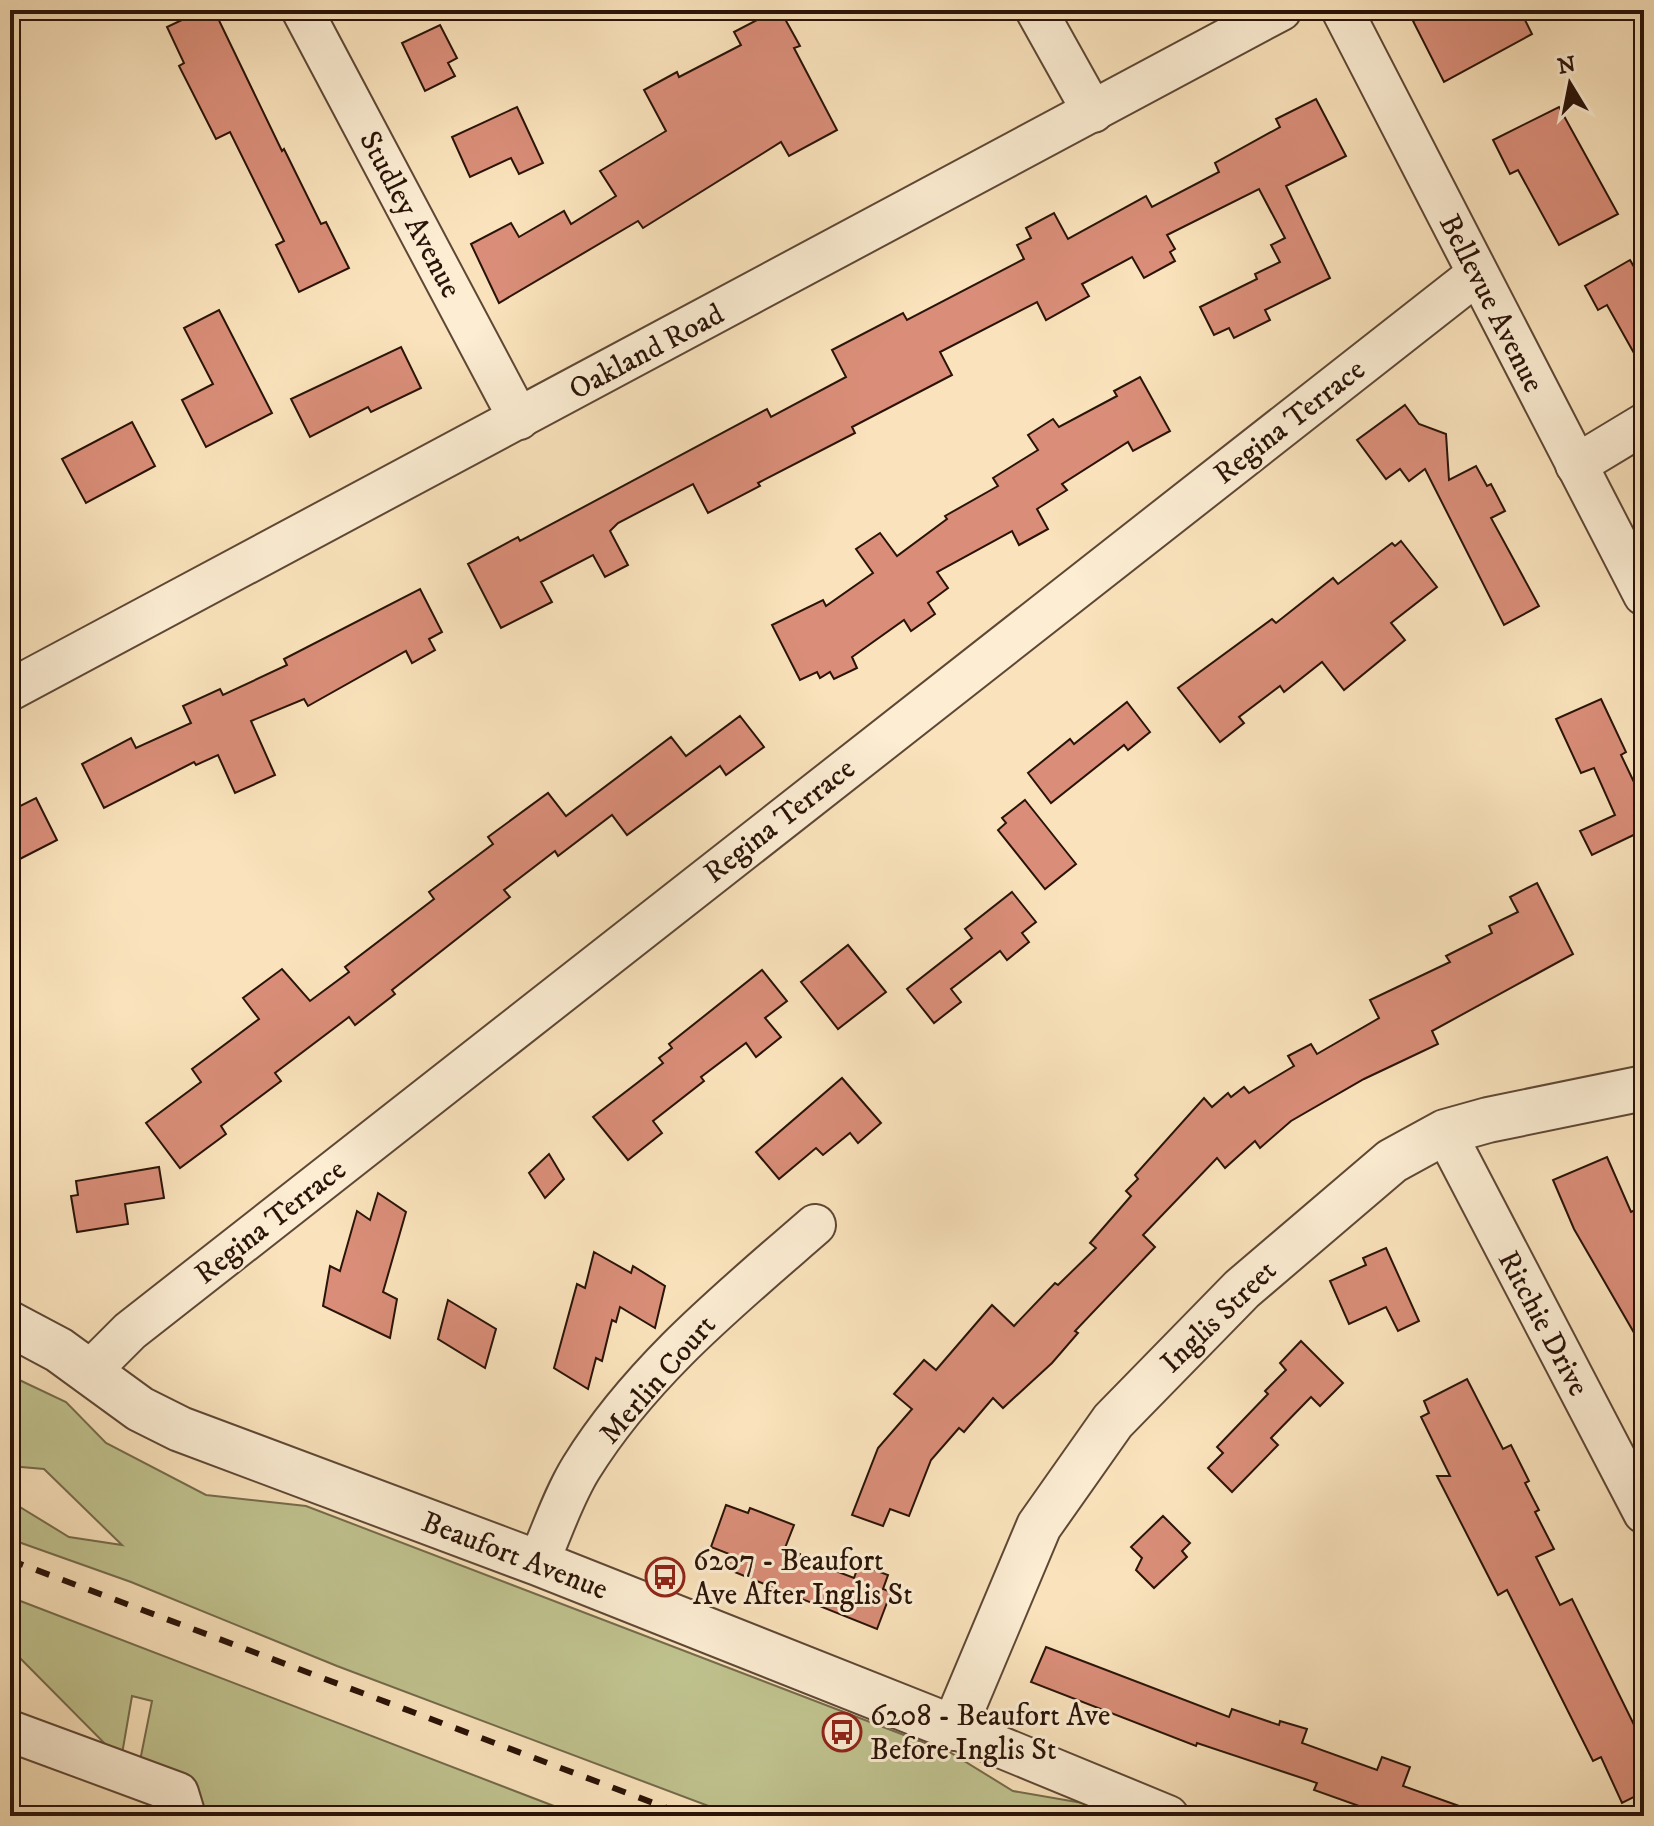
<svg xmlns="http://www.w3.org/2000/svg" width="1654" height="1826" viewBox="0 0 1654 1826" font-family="'IM FELL DW Pica',serif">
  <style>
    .green { fill: #c0c38f; stroke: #756b4c; stroke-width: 2 }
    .building { fill: #da8e79; stroke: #2a1308; stroke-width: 2 }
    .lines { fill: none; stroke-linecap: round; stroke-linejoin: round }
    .minor-casing { stroke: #5e4735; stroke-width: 44 }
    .tertiary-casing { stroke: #5e4735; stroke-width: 48 }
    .minor { stroke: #fcedd3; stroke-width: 40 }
    .tertiary { stroke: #fcedd3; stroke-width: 44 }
    .rail { stroke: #2a1308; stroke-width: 6; stroke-dasharray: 14 14; stroke-linecap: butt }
    .labels { text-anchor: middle; stroke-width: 6; stroke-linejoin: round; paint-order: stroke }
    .street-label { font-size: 30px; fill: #2a1308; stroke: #fcedd3 }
    .poi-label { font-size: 30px; fill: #2a1308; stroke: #fcedd3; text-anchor: start }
  </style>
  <rect width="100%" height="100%" fill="#fae3bc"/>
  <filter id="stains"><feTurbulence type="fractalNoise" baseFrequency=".0025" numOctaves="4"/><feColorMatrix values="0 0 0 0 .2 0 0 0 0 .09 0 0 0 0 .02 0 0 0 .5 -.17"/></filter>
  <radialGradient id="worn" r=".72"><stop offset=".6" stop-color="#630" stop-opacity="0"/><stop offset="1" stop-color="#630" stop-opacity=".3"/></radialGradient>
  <g class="green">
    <polygon points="13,1377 66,1402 106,1443 206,1495 306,1506 951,1753 1013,1791 1094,1805 1122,1816 735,1816 337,1666 131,1582 10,1539 10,1501 69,1537 122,1545 44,1469 10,1466"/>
    <polygon points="10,1597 580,1816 196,1816 139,1766 152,1701 132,1696 121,1760 10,1648"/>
  </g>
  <g class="building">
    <polygon points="203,10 214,10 282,151 284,149 321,224 326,222 349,268 299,292 276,245 284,241 230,132 216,139 179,66 184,63 167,27"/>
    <polygon points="776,10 780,10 800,46 794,48 837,130 789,156 781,142 643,228 638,221 499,303 471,244 511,223 519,237 564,211 571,224 616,196 600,171 666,131 644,90 677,72 679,77 741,45 734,32"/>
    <polygon points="1435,10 1520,10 1532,34 1444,82 1413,21"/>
    <polygon points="440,25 457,58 448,63 455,76 425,91 402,43"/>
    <polygon points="1316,99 1346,156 1286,186 1330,278 1265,310 1270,320 1234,338 1229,328 1214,335 1200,307 1257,279 1255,274 1280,262 1271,245 1285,238 1259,189 1167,235 1175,249 1170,252 1175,261 1144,278 1132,257 1082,284 1089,296 1046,320 1037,302 940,352 952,375 852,427 855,433 758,483 760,486 708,513 693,484 618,523 610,531 628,565 605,577 593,555 541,582 552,602 501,628 468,564 518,537 520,541 767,409 771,417 846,377 832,350 903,313 907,320 1024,259 1017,245 1031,238 1026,228 1054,213 1068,239 1146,196 1152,207 1219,172 1215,163 1280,127 1276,119"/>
    <polygon points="517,107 543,163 519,174 511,158 470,177 452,137"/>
    <polygon points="1559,107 1618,214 1559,245 1518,170 1510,174 1493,140"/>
    <polygon points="1630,260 1644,284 1644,371 1607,305 1598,310 1585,286"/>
    <polygon points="219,310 272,413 206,447 182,400 213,384 184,328"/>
    <polygon points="401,347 421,388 371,412 368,407 310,437 291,399"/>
    <polygon points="1140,377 1170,431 1133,451 1128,442 1062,484 1067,490 1037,509 1048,529 1019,545 1012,531 937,572 948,588 928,603 935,614 911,631 904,620 852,657 857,668 834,679 830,672 820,678 817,672 800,680 772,625 823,600 826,606 873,573 856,549 880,533 897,556 947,519 945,516 998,486 993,478 1038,450 1028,435 1053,419 1059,427 1117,396 1114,391"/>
    <polygon points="1405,405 1419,424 1446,434 1449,480 1476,466 1487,486 1491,484 1505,511 1491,518 1539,606 1504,625 1425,469 1409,481 1400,469 1386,479 1357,440"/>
    <polygon points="132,422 155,466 86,503 62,459"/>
    <polygon points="1401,541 1437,587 1391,623 1405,640 1344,690 1322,662 1284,692 1280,686 1239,717 1244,723 1220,742 1178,688 1272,619 1276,623 1333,578 1338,584 1392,543 1395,546"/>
    <polygon points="420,589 442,632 429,639 435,650 412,663 406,651 308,706 304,699 251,721 275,775 235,793 218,755 196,765 194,762 104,808 82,764 131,738 136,748 191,723 183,706 220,689 223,695 287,665 284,659"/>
    <polygon points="1601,699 1626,752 1621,755 1644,803 1644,830 1592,855 1580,831 1615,815 1594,768 1581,773 1556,719"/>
    <polygon points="1127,702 1150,732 1128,750 1124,745 1051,803 1028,773 1070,739 1074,744"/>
    <polygon points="740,716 764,747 726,775 720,766 627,835 612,815 558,856 555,851 504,890 510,897 392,990 395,994 355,1025 349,1017 275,1073 281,1081 221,1126 226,1134 180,1168 146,1123 201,1082 192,1069 259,1019 243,998 282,969 310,1001 349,972 345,967 434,899 429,892 493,844 488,837 548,793 566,816 671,737 686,756"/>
    <polygon points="36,798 57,840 10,864 10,811"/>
    <polygon points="1025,800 1076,864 1045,889 998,830 1006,823 1002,818"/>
    <polygon points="1537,883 1573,954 1432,1031 1438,1044 1364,1079 1291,1121 1260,1148 1255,1141 1225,1168 1217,1158 1143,1235 1155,1247 1075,1331 1078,1333 1052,1363 1003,1408 993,1398 964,1432 959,1428 931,1460 909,1516 890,1509 883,1526 852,1515 878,1448 912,1409 894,1394 924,1360 936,1370 992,1305 1014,1326 1055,1283 1058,1285 1096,1248 1090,1243 1131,1196 1126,1191 1138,1179 1135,1175 1204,1098 1212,1107 1228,1093 1231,1097 1244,1087 1249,1093 1294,1066 1288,1056 1311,1044 1317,1054 1379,1018 1370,1000 1450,962 1446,956 1492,933 1489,926 1518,912 1510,897"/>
    <polygon points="1012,892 1036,922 1022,933 1029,942 1007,960 1000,951 951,989 961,1002 934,1023 907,989 972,938 965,929"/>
    <polygon points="848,945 886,992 838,1029 801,982"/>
    <polygon points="762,970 787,1001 765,1018 781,1037 756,1057 746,1043 701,1077 704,1081 653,1121 662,1133 628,1160 593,1117 663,1063 659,1058 672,1048 669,1044"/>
    <polygon points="842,1078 881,1123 858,1143 850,1133 823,1155 816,1148 779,1179 756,1152"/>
    <polygon points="549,1154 564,1179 545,1198 529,1173"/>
    <polygon points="1607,1157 1631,1212 1635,1210 1644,1225 1644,1350 1574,1229 1553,1180"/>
    <polygon points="159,1167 164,1198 125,1204 128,1224 77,1232 71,1196 78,1195 76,1181"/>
    <polygon points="378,1193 406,1212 383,1292 397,1299 390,1338 323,1306 330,1266 340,1271 357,1211 370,1220"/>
    <polygon points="1386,1248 1419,1321 1398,1331 1386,1307 1349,1324 1330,1281 1366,1265 1363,1258"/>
    <polygon points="594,1252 631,1273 633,1266 665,1286 655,1328 620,1307 616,1322 612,1320 602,1361 596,1358 588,1389 554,1368 577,1284 585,1288"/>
    <polygon points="448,1300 496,1329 485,1368 438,1339"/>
    <polygon points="1301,1341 1343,1383 1320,1406 1311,1397 1271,1438 1278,1445 1232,1492 1208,1468 1223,1453 1217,1447 1268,1394 1265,1391 1286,1370 1280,1363"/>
    <polygon points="1467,1379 1503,1449 1511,1445 1529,1481 1525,1483 1539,1510 1535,1512 1554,1549 1536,1557 1560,1605 1572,1599 1644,1745 1644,1792 1622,1803 1601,1757 1593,1761 1507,1590 1498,1595 1437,1476 1450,1476 1421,1417 1429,1413 1424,1401"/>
    <polygon points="726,1505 748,1513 750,1508 794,1525 785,1548 800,1554 799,1557 854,1578 859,1564 888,1575 883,1589 891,1592 877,1629 727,1569 732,1555 711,1547"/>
    <polygon points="1163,1516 1190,1543 1182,1551 1187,1557 1154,1588 1136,1570 1142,1558 1131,1547"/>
    <polygon points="1046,1647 1229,1717 1232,1709 1279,1725 1280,1721 1307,1729 1302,1743 1377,1770 1382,1757 1410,1767 1403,1786 1476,1812 1476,1816 1387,1816 1314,1790 1317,1783 1197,1743 1196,1746 1031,1682"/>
  </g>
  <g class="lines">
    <defs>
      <g id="minor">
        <polyline points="302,10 519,419"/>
        <polyline points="1036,10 1093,112"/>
        <polyline points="1342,10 1644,595"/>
        <polyline points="1576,465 1644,424"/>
        <polyline points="10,690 1281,10"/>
        <polyline points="1445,1132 1644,1513"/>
        <polyline points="88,1373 130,1331 1476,275"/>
        <path d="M 538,1563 C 552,1532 563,1497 581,1468 C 641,1371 730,1299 815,1225"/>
        <polyline points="954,1728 1168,1816"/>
        <polyline points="10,1731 178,1793 185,1816"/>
      </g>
      <polyline id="tertiary" points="10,1324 59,1350 140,1409 180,1429 538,1563 954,1728 1039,1526 1113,1421 1242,1289 1392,1161 1445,1132 1488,1120 1644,1088"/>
    </defs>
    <use href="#minor" class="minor-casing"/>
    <use href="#tertiary" class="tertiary-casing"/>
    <use href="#minor" class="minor"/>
    <use href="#tertiary" class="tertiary"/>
    <polyline class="rail" points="10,1560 688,1816"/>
  </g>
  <defs>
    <symbol id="bus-ring" viewBox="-11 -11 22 22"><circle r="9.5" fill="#fcedd3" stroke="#8f2418" stroke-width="1.5"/><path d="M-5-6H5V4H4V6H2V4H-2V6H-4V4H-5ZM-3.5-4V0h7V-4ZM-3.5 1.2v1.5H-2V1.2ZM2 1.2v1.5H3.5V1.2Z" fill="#8f2418"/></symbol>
  </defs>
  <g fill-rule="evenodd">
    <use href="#bus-ring" x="643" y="1555" width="44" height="44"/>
    <use href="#bus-ring" x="820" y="1710" width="44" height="44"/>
  </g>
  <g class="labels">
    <g class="street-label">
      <text transform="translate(411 214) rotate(62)" y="10">Studley Avenue</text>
      <text transform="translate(1492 303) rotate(63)" y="10">Bellevue Avenue</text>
      <text transform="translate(646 351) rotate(-28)" y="10">Oakland Road</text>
      <text transform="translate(1289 421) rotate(-38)" y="10">Regina Terrace</text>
      <text transform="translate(779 820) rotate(-38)" y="10">Regina Terrace</text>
      <text transform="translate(270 1221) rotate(-38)" y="10">Regina Terrace</text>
      <text transform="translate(1218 1316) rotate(-44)" y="10">Inglis Street</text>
      <text transform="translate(1544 1323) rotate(62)" y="10">Ritchie Drive</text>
      <text transform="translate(657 1379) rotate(-49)" y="10">Merlin Court</text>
      <text transform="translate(515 1555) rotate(21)" y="10">Beaufort Avenue</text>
    </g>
    <g class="poi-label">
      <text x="693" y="1570">6207 - Beaufort<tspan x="693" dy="34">Ave After Inglis St</tspan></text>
      <text x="870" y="1725">6208 - Beaufort Ave<tspan x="870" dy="34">Before Inglis St</tspan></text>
    </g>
  </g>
  <rect width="1654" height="1826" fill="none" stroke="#fae3bc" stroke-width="40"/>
  <rect x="12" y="12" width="1630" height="1802" fill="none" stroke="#2a1308" stroke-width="4"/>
  <rect x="20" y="20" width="1614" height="1786" fill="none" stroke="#2a1308" stroke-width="2"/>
  <g transform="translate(1570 84) rotate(350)" stroke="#fcedd3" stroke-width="6" paint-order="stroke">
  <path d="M0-6L14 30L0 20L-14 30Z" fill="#2a1308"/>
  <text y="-12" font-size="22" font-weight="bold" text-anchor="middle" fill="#2a1308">N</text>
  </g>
  <rect width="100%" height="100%" filter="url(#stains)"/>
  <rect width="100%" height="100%" fill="url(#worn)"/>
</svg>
